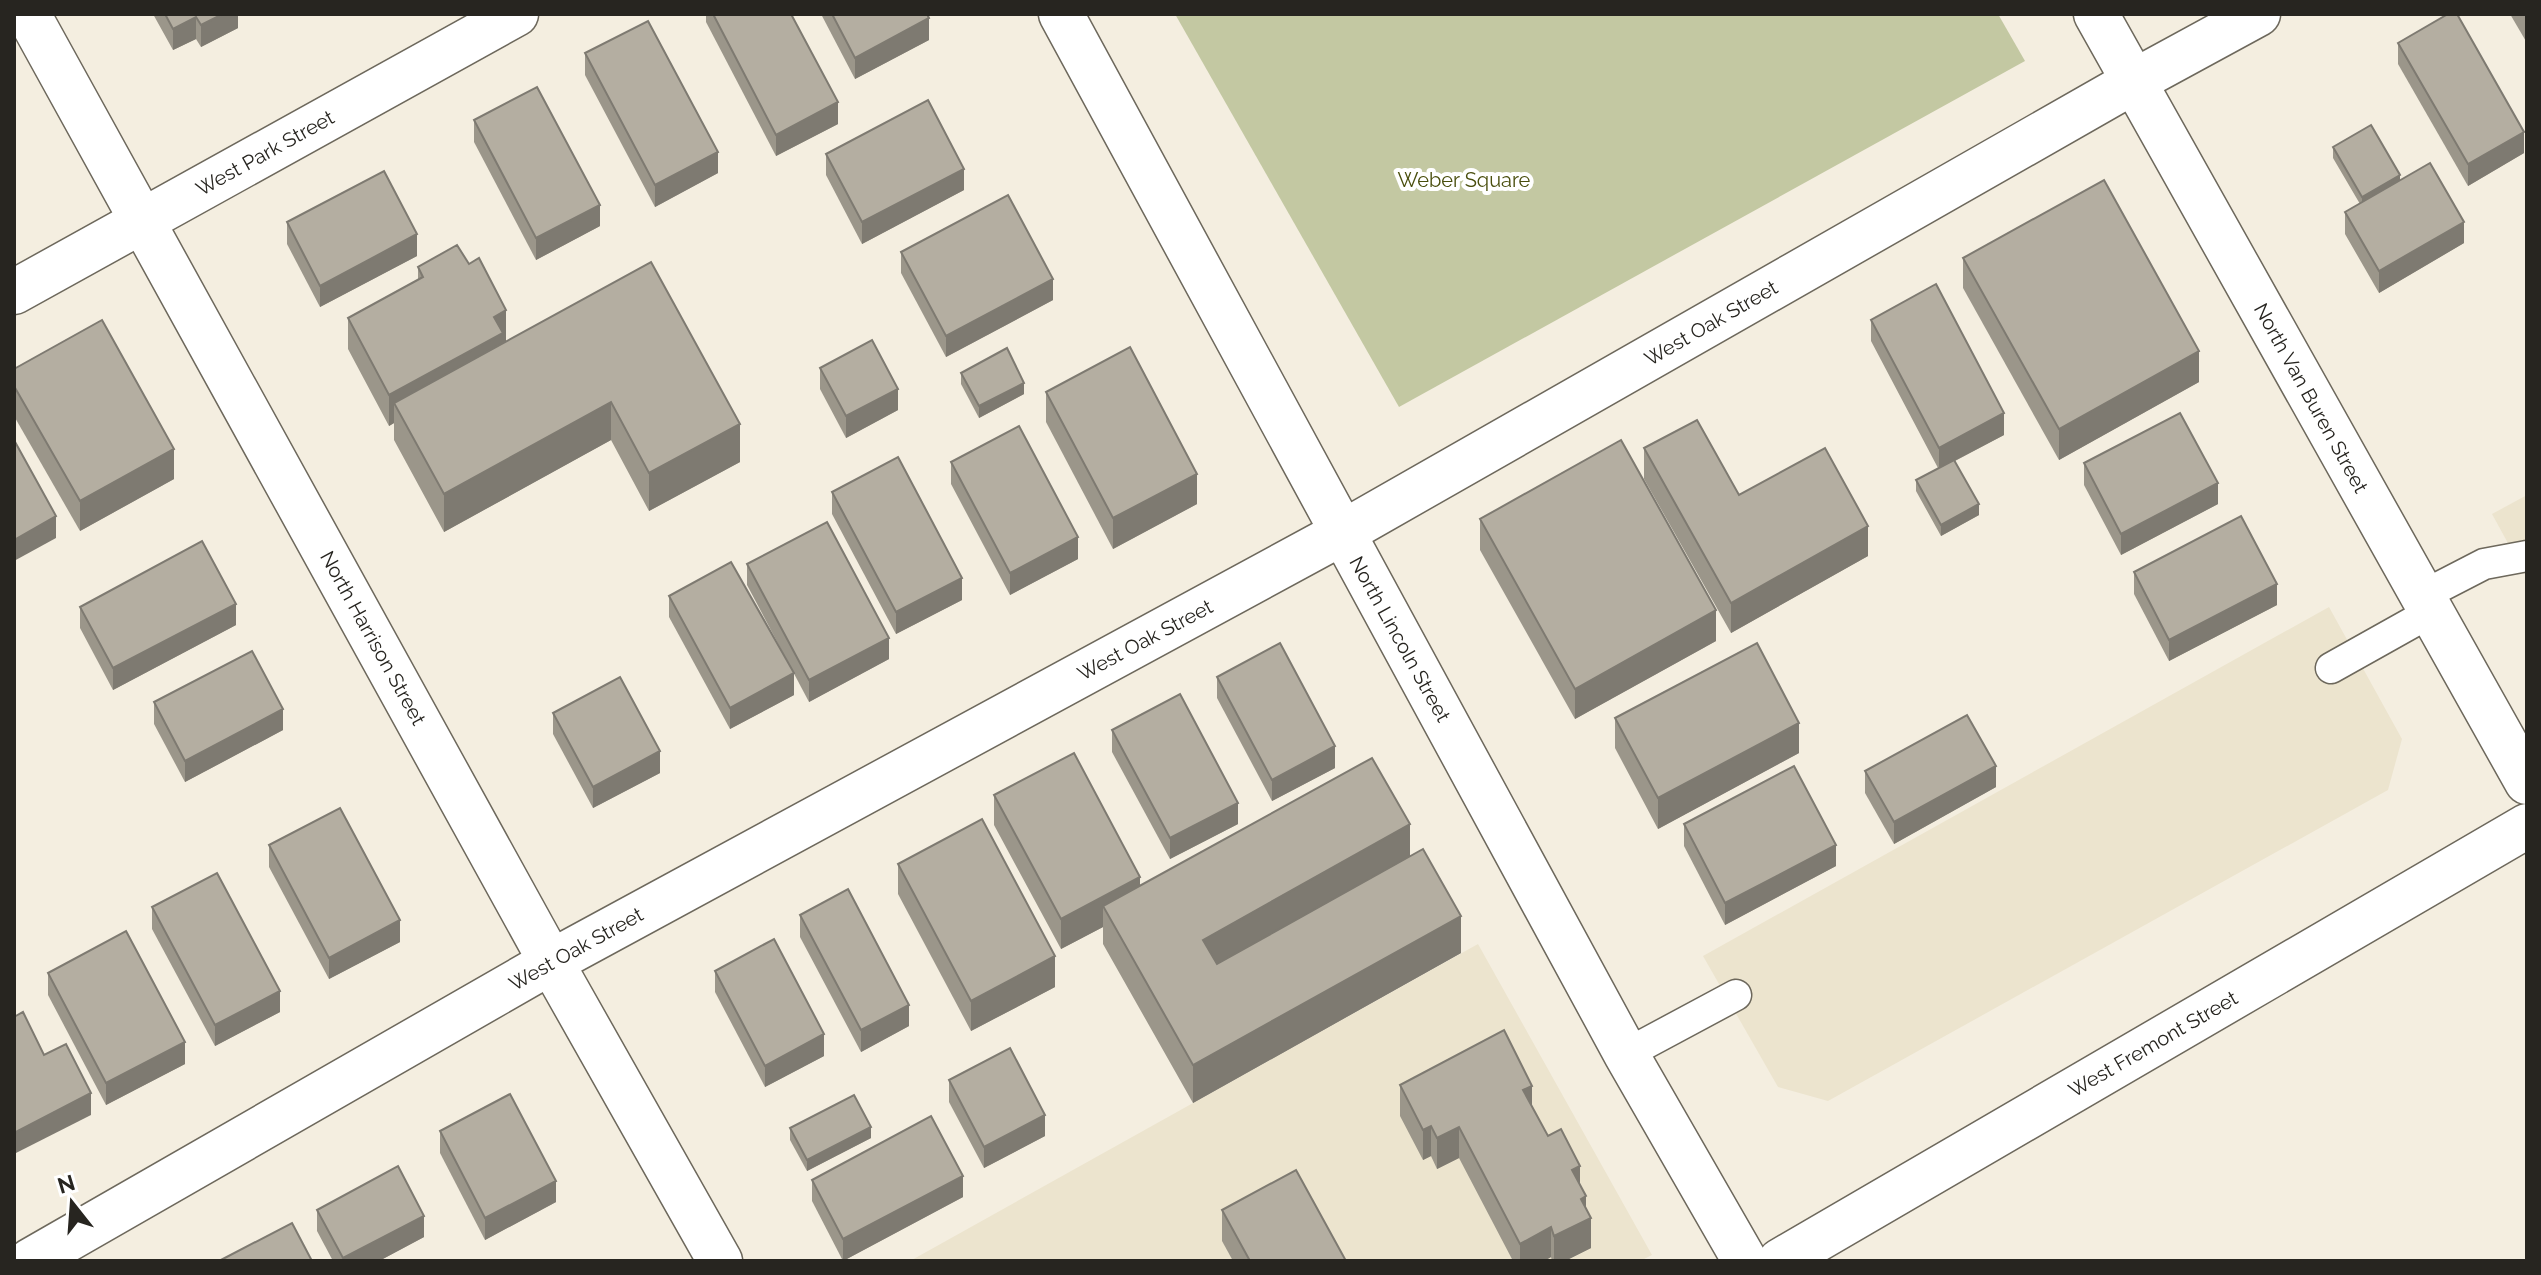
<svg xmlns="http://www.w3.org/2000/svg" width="2541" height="1275" viewBox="0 0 2541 1275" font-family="Raleway,sans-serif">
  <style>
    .built { fill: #ece4ce }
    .park { fill: #c3c8a2 }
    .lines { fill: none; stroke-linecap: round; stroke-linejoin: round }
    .service-casing { stroke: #6d685c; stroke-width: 33 }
    .minor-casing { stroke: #6d685c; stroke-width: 47 }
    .tertiary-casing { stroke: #6d685c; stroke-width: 47 }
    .service { stroke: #fff; stroke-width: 30 }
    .minor { stroke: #fff; stroke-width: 44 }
    .tertiary { stroke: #fff; stroke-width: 44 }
    .wall { fill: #9b968a }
    .shaded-wall { fill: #7e7a71 }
    .building { fill: #b4aea1; stroke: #7e7a71; stroke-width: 2 }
    .labels { text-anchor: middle; stroke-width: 8; stroke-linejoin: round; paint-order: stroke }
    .street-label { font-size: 20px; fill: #272520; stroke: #fff }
    .park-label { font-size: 20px; fill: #494e0d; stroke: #fff }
  </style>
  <rect width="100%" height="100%" fill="#f4eee0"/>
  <g class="built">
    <polygon points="2527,495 2527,578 2492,514"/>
    <polygon points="2329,607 2402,739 2388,790 1828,1101 1778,1087 1703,956"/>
    <polygon points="1478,944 1652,1255 1640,1261 910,1261"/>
  </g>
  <polygon class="park" points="1175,14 1998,14 2025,61 1399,407"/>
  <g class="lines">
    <defs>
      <g id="service">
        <polyline points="2422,596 2484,564 2527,556"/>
        <polyline points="2331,668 2431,612"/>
        <polyline points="1626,1054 1736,995"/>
      </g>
      <g id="minor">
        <polyline points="28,14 551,962 720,1261"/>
        <polyline points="1061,14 1626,1054 1745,1261"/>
        <polyline points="2096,14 2527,782"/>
      </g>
      <g id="tertiary">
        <polyline points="14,292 516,14"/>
        <polyline points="30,1261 551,962 1342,533 2133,82 2258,14"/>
        <polyline points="1780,1261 2527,826"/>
      </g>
    </defs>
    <use href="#service" class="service-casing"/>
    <use href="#minor" class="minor-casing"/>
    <use href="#tertiary" class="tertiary-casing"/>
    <use href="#service" class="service"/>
    <use href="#minor" class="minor"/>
    <use href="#tertiary" class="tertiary"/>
  </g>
  <g class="wall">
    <polygon points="153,14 238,14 238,28 201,47 196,39 173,50"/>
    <polygon points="706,14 791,14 838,124 776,156 706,22"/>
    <polygon points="821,14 927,14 929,40 855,79"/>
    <polygon points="2510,14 2527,14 2527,43"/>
    <polygon points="2398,43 2524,153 2468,186 2398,64"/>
    <polygon points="585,53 718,173 655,207 585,75"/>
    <polygon points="474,120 600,226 536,260 474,142"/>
    <polygon points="2333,147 2400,181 2464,243 2379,293 2345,234 2345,212 2360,204 2333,158"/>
    <polygon points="826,154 964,190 862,244 826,175"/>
    <polygon points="287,222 417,256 320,307 287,244"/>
    <polygon points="901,252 1053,300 946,357 901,273"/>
    <polygon points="1963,258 2199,382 2059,460 1963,288"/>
    <polygon points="418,267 506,341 740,462 649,511 611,440 444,532 394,440 394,423 389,426 348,349 348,318 418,280"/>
    <polygon points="1871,320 2004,435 1955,461 1979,515 1941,536 1916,491 1916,480 1938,468 1871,341"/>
    <polygon points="820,368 898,410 846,438 820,389"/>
    <polygon points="14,369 174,479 80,531 14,416"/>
    <polygon points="961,373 1024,394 979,418 961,384"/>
    <polygon points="1046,392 1197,504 1113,549 1046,422"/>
    <polygon points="1644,448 1739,495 1868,556 1731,633 1644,479"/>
    <polygon points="951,462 1078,559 1010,595 951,484"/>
    <polygon points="2084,463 2218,504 2121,555 2084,485"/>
    <polygon points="832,492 962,600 896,634 832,514"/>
    <polygon points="1480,519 1716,641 1575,719 1480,550"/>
    <polygon points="747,564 889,659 809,702 747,585"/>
    <polygon points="2134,572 2277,605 2169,661 2134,594"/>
    <polygon points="669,596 794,695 730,729 669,617"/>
    <polygon points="80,607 236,625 113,690 80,628"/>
    <polygon points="1217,677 1335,768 1272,801 1217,698"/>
    <polygon points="154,702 283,730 185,782 154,724"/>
    <polygon points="553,713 660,773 593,808 553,734"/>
    <polygon points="1615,718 1799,753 1658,829 1615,748"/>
    <polygon points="1112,730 1238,824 1170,859 1112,752"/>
    <polygon points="1865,771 1996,787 1894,844 1865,793"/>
    <polygon points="994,795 1140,885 1410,857 1461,953 1193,1103 1103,944 1103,927 1061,949 994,825"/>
    <polygon points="1684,824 1836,866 1725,925 1684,846"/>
    <polygon points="269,845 400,942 329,979 269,867"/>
    <polygon points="898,864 1055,987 971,1031 898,894"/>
    <polygon points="152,907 280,1012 215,1046 152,929"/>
    <polygon points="800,915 909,1026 861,1052 800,937"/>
    <polygon points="715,971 824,1056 765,1087 715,992"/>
    <polygon points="48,973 185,1064 106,1105 48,995"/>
    <polygon points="949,1080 1045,1136 984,1168 949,1102"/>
    <polygon points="1400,1085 1532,1106 1548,1136 1580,1185 1586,1209 1591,1248 1565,1261 1552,1261 1551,1257 1544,1261 1513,1261 1459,1158 1437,1169 1431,1156 1423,1160 1400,1116"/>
    <polygon points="790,1128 871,1138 807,1171 790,1140"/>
    <polygon points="440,1131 556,1202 485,1240 440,1153"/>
    <polygon points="812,1180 963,1197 843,1261 812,1201"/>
    <polygon points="317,1210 424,1237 379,1261 333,1261 317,1231"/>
    <polygon points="1222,1210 1346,1261 1233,1261 1222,1241"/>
  </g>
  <g class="shaded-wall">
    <polygon points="223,14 238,14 238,28 201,47 201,25"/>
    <polygon points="196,17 196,39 173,50 173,29"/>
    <polygon points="929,18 929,40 855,79 855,58"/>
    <polygon points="838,102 838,124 776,156 776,135"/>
    <polygon points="2524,132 2524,153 2468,186 2468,164"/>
    <polygon points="718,152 718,173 655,207 655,185"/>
    <polygon points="964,169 964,190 862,244 862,222"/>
    <polygon points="2400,175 2400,186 2362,208 2362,197"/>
    <polygon points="600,205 600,226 536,260 536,238"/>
    <polygon points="2464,222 2464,243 2379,293 2379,271"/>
    <polygon points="417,234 417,256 320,307 320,286"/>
    <polygon points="1053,279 1053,300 946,357 946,336"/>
    <polygon points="506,310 506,341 394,403 394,423 389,426 389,395 494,317"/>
    <polygon points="2199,351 2199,382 2059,460 2059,429"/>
    <polygon points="1024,383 1024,394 979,418 979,406"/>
    <polygon points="898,389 898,410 846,438 846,416"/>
    <polygon points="611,402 611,440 444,532 444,494"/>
    <polygon points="2004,413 2004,435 1939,469 1939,448"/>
    <polygon points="740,424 740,462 649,511 649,473"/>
    <polygon points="174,449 174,479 80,531 80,501"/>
    <polygon points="1197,474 1197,504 1113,549 1113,518"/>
    <polygon points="2218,483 2218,504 2121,555 2121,534"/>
    <polygon points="1979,504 1979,515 1941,536 1941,525"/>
    <polygon points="56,516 56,538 14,561 14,540"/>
    <polygon points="1868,526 1868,556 1731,633 1731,603"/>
    <polygon points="1078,537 1078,559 1010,595 1010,573"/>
    <polygon points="962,578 962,600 896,634 896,612"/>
    <polygon points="2277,584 2277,605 2169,661 2169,640"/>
    <polygon points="236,604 236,625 113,690 113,668"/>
    <polygon points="1716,610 1716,641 1575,719 1575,689"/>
    <polygon points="889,638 889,659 809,702 809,680"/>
    <polygon points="794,673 794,695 730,729 730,708"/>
    <polygon points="283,709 283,730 185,782 185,761"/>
    <polygon points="1799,723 1799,753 1658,829 1658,798"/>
    <polygon points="1335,746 1335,768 1272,801 1272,780"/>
    <polygon points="660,751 660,773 593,808 593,787"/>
    <polygon points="1996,766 1996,787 1894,844 1894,822"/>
    <polygon points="1238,803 1238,824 1170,859 1170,838"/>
    <polygon points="1410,824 1410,862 1203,978 1203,940"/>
    <polygon points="1836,845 1836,866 1725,925 1725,903"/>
    <polygon points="1140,877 1140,908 1103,906 1103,927 1061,949 1061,919"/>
    <polygon points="1461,916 1461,953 1193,1103 1193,1065"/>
    <polygon points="400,920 400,942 329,979 329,958"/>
    <polygon points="1055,956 1055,987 971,1031 971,1001"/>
    <polygon points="280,991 280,1012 215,1046 215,1025"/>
    <polygon points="909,1005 909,1026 861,1052 861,1030"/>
    <polygon points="824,1034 824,1056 765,1087 765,1066"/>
    <polygon points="185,1042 185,1064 106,1105 106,1083"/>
    <polygon points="1532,1086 1532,1116 1523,1090"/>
    <polygon points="91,1093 91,1115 14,1154 14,1133"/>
    <polygon points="1045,1115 1045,1136 984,1168 984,1147"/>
    <polygon points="1431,1126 1431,1156 1423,1160 1423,1130"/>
    <polygon points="871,1127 871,1138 807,1171 807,1160"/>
    <polygon points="1459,1127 1459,1158 1437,1169 1437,1138"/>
    <polygon points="1580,1166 1580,1197 1572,1170"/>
    <polygon points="963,1176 963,1197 843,1261 843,1239"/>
    <polygon points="556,1181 556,1202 485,1240 485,1218"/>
    <polygon points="1586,1196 1586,1220 1591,1218 1591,1248 1565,1261 1554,1261 1554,1236 1581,1199"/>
    <polygon points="424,1216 424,1237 379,1261 343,1261 343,1258"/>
    <polygon points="1551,1227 1551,1257 1544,1261 1520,1261 1520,1244"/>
  </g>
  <g class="building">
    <polygon points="165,14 223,14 201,25 196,17 173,29"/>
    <polygon points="713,14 791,14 838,102 776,135"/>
    <polygon points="832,14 927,14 929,18 855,58"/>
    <polygon points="2448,14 2457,14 2524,132 2468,164 2398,43"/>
    <polygon points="648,21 718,152 655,185 585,53"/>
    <polygon points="537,87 600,205 536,238 474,120"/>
    <polygon points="928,100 964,169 862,222 826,154"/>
    <polygon points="2371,125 2400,175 2362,197 2333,147"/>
    <polygon points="2430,163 2464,222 2379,271 2345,212"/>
    <polygon points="384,171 417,234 320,286 287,222"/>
    <polygon points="2104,180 2199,351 2059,429 1963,258"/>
    <polygon points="1008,195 1053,279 946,336 901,252"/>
    <polygon points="457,245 469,264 479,258 506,310 494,317 503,333 389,395 348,318 423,277 418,267"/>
    <polygon points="651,262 740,424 649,473 611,402 444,494 394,403"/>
    <polygon points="1936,284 2004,413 1939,448 1871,320"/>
    <polygon points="102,320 174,449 80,501 14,386 14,369"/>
    <polygon points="872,340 898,389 846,416 820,368"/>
    <polygon points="1130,347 1197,474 1113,518 1046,392"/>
    <polygon points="1007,348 1024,383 979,406 961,373"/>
    <polygon points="2180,413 2218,483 2121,534 2084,463"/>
    <polygon points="1697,420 1739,495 1825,448 1868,526 1731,603 1644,448"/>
    <polygon points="1019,426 1078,537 1010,573 951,462"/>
    <polygon points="14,440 56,516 14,540"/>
    <polygon points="1621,440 1716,610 1575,689 1480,519"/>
    <polygon points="898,457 962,578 896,612 832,492"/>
    <polygon points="1954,460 1979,504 1941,525 1916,480"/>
    <polygon points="2241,516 2277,584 2169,640 2134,572"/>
    <polygon points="827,522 889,638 809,680 747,564"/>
    <polygon points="202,541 236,604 113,668 80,607"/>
    <polygon points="731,562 794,673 730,708 669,596"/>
    <polygon points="1280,643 1335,746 1272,780 1217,677"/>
    <polygon points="1757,643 1799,723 1658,798 1615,718"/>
    <polygon points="252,651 283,709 185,761 154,702"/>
    <polygon points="620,677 660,751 593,787 553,713"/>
    <polygon points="1180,694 1238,803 1170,838 1112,730"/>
    <polygon points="1967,715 1996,766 1894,822 1865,771"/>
    <polygon points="1074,753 1140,877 1061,919 994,795"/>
    <polygon points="1372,758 1410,824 1203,940 1217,964 1423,849 1461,916 1193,1065 1103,906"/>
    <polygon points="1794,766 1836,845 1725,903 1684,824"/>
    <polygon points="340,808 400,920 329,958 269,845"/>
    <polygon points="982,819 1055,956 971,1001 898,864"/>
    <polygon points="217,873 280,991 215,1025 152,907"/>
    <polygon points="848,889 909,1005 861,1030 800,915"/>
    <polygon points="126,931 185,1042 106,1083 48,973"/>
    <polygon points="774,939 824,1034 765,1066 715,971"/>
    <polygon points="23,1012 44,1055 66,1044 91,1093 14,1133 14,1017"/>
    <polygon points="1504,1030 1532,1086 1523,1090 1548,1136 1561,1129 1580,1166 1572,1170 1586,1196 1581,1199 1591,1218 1554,1236 1551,1227 1520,1244 1459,1127 1437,1138 1431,1126 1423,1130 1400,1085"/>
    <polygon points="1010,1048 1045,1115 984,1147 949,1080"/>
    <polygon points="510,1094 556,1181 485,1218 440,1131"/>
    <polygon points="854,1095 871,1127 807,1160 790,1128"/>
    <polygon points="931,1116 963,1176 843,1239 812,1180"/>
    <polygon points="398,1166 424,1216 343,1258 317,1210"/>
    <polygon points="1296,1170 1346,1261 1250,1261 1222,1210"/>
    <polygon points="292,1223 312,1261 219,1261"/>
  </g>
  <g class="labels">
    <g class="street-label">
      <text transform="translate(265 153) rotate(-29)" y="7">West Park Street</text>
      <text transform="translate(1711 323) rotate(-30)" y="7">West Oak Street</text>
      <text transform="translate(2311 398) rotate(61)" y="7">North Van Buren Street</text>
      <text transform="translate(373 638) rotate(61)" y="7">North Harrison Street</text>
      <text transform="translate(1400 639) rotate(61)" y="7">North Lincoln Street</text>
      <text transform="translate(1145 640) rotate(-28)" y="7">West Oak Street</text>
      <text transform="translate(576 949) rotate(-29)" y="7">West Oak Street</text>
      <text transform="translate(2153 1044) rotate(-30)" y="7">West Fremont Street</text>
    </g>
    <g class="park-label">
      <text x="1464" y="187">Weber Square</text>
    </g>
  </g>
  <rect width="2541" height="1275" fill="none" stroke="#272520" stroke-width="32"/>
  <g transform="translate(72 1203) rotate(343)" stroke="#ffffff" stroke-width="6" paint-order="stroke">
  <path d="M0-6L14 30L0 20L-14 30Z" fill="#272520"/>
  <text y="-12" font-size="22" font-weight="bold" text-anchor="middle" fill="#272520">N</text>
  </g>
</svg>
